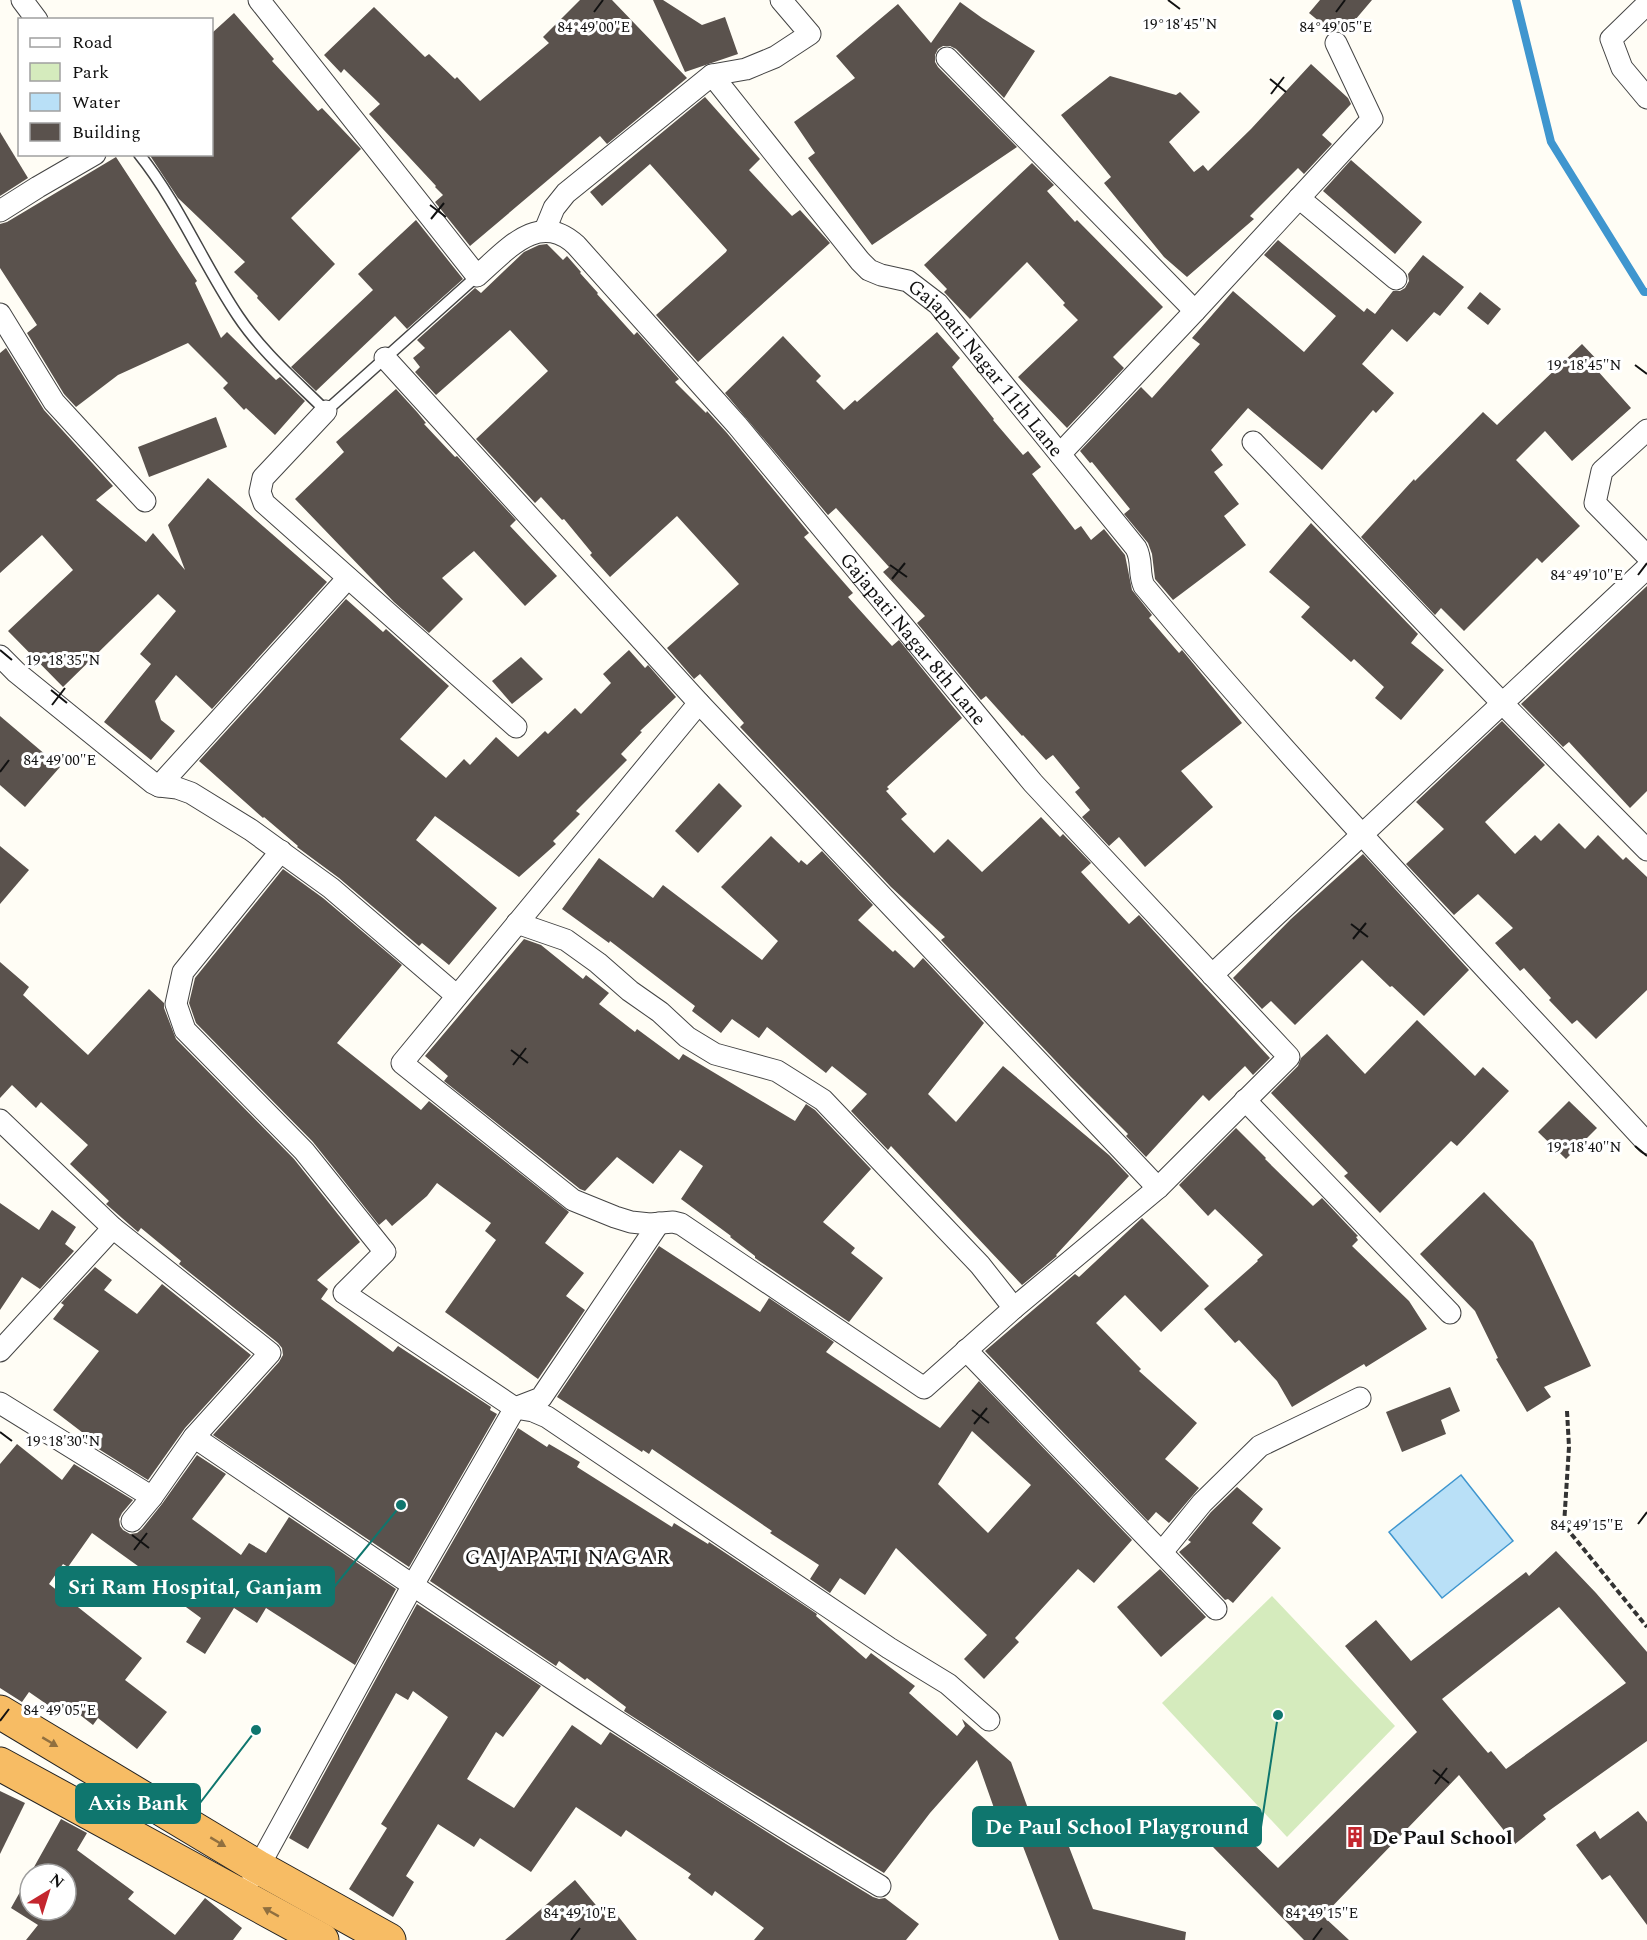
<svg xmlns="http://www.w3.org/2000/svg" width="1647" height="1940" viewBox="0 0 1647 1940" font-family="Spectral,serif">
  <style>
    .green { fill: #d5ebbd }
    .water { fill: #b9e0f7; stroke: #3f96cf; stroke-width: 1.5 }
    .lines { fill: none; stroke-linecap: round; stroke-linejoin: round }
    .stream { stroke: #3f96cf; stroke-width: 8 }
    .building { fill: #5a524d; fill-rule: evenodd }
    .service-casing { stroke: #444; stroke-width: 13 }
    .minor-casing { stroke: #444; stroke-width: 23 }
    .trunk-casing { stroke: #222; stroke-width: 35 }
    .path { stroke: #333; stroke-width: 4; stroke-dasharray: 6 3; stroke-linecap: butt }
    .service { stroke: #fff; stroke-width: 10 }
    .minor { stroke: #fff; stroke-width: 21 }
    .trunk { stroke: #f7bc64; stroke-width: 33 }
    .oneway { fill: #906f3f }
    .ticks { fill: none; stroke: #111; stroke-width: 2 }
    .labels { text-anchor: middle; stroke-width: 6; stroke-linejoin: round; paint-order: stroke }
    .street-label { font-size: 20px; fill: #111; stroke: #fff }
    .poi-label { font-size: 20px; font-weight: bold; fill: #111; stroke: #fff; text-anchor: start }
    .neighbourhood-label { font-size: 21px; letter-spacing: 1.5px; fill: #111; stroke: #fff }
    .ticks-label { font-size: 15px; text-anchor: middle; fill: #111; stroke: #fff; stroke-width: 6; stroke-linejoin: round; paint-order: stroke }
    .leader { fill: none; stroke: #0f766e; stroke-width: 2 }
    .callout-dot { fill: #0f766e; stroke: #fff; stroke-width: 2 }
    .callout { fill: #0f766e; stroke: #0f766e; stroke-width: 2 }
    .callout-label { font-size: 21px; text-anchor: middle; font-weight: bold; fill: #fff }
  </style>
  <rect width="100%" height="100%" fill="#fffdf5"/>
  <polygon class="green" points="1272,1596 1395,1726 1287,1837 1162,1703"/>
  <polygon class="water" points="1461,1475 1513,1541 1442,1598 1389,1532"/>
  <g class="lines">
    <polyline class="stream" points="1516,0 1551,142 1644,292 1647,292"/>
  </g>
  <g class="building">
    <polygon points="580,0 612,0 687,78 607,144 600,136 470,246 435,202 443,195 435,187 436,186 369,114 380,104 344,69 341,73 324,55 374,7 425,57 429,54 455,79 457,77 480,101 549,43 543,37"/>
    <polygon points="653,0 663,0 702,25 725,17 738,54 685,72"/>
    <polygon points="1320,0 1372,0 1344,33 1338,30 1331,31 1309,13"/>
    <polygon points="960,2 982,18 1035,51 1004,98 956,49 950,46 943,46 938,49 935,55 935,62 938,67 1017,147 872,245 808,158 815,153 794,122 855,78 836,56 898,4 931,43"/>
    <polygon points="234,13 274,59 272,61 318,111 322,108 361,149 291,218 335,264 279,321 257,298 258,296 234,272 245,262 178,198 149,154 212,154 212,33"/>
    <polygon points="1311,64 1348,98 1351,104 1322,135 1332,144 1304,174 1298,168 1250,216 1254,219 1187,277 1164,257 1104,183 1111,177 1061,115 1110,76 1176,95 1180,92 1200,112 1169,142 1194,172 1203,165 1208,171 1251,129"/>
    <polygon points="705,97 760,159 749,170 792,216 800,210 830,243 698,362 656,315 726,252 727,250 650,164 602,206 590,192"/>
    <polygon points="0,132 28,178 0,196"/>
    <polygon points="116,157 197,281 195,283 221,338 227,332 276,380 280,377 305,401 275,435 246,408 244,410 223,388 228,383 188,343 118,375 76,407 64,394 27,333 37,325 0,268 0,224 7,222"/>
    <polygon points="1351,160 1422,222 1395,254 1323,191"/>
    <polygon points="1032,163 1054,185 1047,191 1075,222 1077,220 1163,307 1113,357 1124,368 1067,428 1018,377 1078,320 1063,305 1065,303 1027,262 970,319 944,292 947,289 924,265"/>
    <polygon points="416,220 463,279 407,329 395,316 316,391 291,367 373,290 358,274"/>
    <polygon points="1278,240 1364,312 1367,308 1375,314 1393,291 1400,291 1405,288 1409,281 1408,274 1423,255 1464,287 1440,316 1434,312 1407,342 1392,329 1362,364 1394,393 1376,413 1373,410 1322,470 1248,408 1211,450 1223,465 1214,472 1239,504 1224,516 1246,545 1173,600 1155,579 1152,554 1148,543 1124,514 1130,509 1092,462 1090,463 1080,451 1141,387 1152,398 1200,344 1192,338 1233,291 1304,352 1336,316 1264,255"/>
    <polygon points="547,244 563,260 567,256 581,272 580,273 598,293 597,294 634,335 637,332 679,379 675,382 706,413 707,411 727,433 809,533 804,537 853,593 848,597 892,646 899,640 962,718 887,787 889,789 886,791 907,814 901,819 934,853 948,839 982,872 1041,817 1060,837 1063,834 1091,863 1081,872 1129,924 1139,915 1270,1058 1253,1075 1245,1066 1209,1101 1203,1095 1146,1157 1126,1136 1128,1134 1071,1077 941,940 945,937 891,887 740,727 744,723 700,674 694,679 667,648 739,584 677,516 610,577 590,555 592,553 564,519 562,520 541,497 535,503 476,439 548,371 510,330 436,395 415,372 420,367 413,358 425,348 417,340 475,288 481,293 524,252 539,245"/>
    <polygon points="1480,292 1501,309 1488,325 1467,308"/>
    <polygon points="937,332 960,358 952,367 994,419 993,420 1023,455 1028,451 1041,467 1032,474 1075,530 1081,526 1091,540 1104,529 1125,555 1132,590 1152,615 1149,618 1179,653 1182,650 1242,723 1181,771 1213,807 1145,867 1119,837 1109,846 1082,817 1090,810 1075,792 1080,788 1053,755 1046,760 1023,735 1022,736 986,696 981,700 917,623 925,616 883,572 889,567 836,508 828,515 725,393 783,336 821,376 816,381 844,410 855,400 857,402"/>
    <polygon points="1582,344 1601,364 1596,369 1631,408 1572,461 1545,431 1516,460 1580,526 1542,563 1537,558 1464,631 1441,608 1435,615 1361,537 1414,479 1415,481 1483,412 1497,425"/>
    <polygon points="6,348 44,410 113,486 96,500 146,542 153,533 185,570 168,525 208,478 327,582 212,709 176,675 155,701 161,720 175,731 151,760 104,722 151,664 140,654 176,611 158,594 63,687 8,631 73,570 42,535 0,573 0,353"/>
    <polygon points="396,389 417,412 426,423 424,424 455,457 457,456 516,520 510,526 557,576 525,606 474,551 442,578 463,599 429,633 394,602 295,499 344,452 336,442"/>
    <polygon points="216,417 227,447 149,477 138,447"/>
    <polygon points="1311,523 1418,634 1411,643 1444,670 1401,720 1375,698 1384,687 1354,659 1351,662 1301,617 1310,607 1269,572"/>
    <polygon points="1647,586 1647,791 1630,808 1569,742 1563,747 1521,704"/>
    <polygon points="346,599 383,632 386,629 449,686 400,739 446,778 464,759 470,765 496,737 518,757 545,731 548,734 575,708 581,714 611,683 603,674 629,650 645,668 648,665 676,697 640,731 642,732 621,754 627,760 576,811 580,814 553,841 556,844 519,877 435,816 416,840 497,908 449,965 422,943 419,946 339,878 297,847 298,846 264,817 263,818 199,761"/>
    <polygon points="521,657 543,679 512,704 492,681"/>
    <polygon points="0,716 60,767 25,807 0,785"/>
    <polygon points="1502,721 1545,765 1485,822 1515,854 1535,835 1541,841 1559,823 1585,849 1598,835 1623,860 1626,857 1647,877 1647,990 1596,1039 1577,1020 1572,1024 1549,1000 1551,998 1524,968 1520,971 1495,943 1513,928 1478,894 1454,915 1406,864 1444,829 1416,802"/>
    <polygon points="719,783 742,806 698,853 675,831"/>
    <polygon points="771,836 799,863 801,860 807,865 822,851 873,905 858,920 893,952 895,950 914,968 923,958 984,1023 928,1094 956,1122 1003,1066 1109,1155 1129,1176 1056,1255 1057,1256 1022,1285 891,1146 888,1150 851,1111 867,1094 832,1066 826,1073 767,1027 759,1038 732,1019 721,1033 692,1011 695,1006 610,941 609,943 562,909 599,858 653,898 663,885 762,960 778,941 721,887"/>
    <polygon points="0,846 29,870 0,904"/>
    <polygon points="1363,854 1469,970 1424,1016 1392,986 1390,987 1362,960 1295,1025 1271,1001 1262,1009 1233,978 1291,919"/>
    <polygon points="283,869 323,898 402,965 337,1043 421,1110 429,1101 569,1212 545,1243 584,1273 566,1296 585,1310 538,1379 445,1312 496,1240 485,1231 491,1223 437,1183 427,1196 392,1226 386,1219 379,1225 313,1142 196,1023 189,1003 195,978"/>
    <polygon points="524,939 541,945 583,979 586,975 609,993 599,1004 635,1032 637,1029 679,1060 683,1054 795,1121 806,1104 815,1110 871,1169 823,1222 855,1248 851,1253 883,1278 849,1322 755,1258 755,1256 730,1237 731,1236 681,1199 703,1166 680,1150 653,1184 617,1157 585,1191 580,1189 444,1081 448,1076 425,1056"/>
    <polygon points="0,962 29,987 23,995 88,1055 149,989 164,1003 164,1008 176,1039 294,1159 360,1242 317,1280 328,1289 321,1299 393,1352 398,1346 491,1407 490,1410 497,1414 409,1567 213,1435 279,1362 283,1355 282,1348 278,1343 179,1264 181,1261 141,1228 138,1232 106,1204 109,1201 70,1164 88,1145 41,1102 36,1108 12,1085 0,1098"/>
    <polygon points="1417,1020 1475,1076 1483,1067 1509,1091 1457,1146 1451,1141 1380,1213 1344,1176 1348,1173 1271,1093 1298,1066 1301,1058 1327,1034 1365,1074"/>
    <polygon points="1569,1101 1597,1128 1566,1159 1538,1132"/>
    <polygon points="1236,1128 1266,1158 1265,1159 1313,1206 1322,1198 1358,1236 1356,1237 1358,1240 1352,1246 1409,1301 1427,1329 1366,1367 1364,1364 1292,1407 1277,1381 1239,1340 1235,1343 1204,1309 1258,1261 1257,1260 1263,1255 1215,1209 1208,1216 1179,1185"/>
    <polygon points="1484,1192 1533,1242 1591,1366 1544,1387 1551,1397 1527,1412 1496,1359 1498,1358 1475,1311 1420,1254"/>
    <polygon points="0,1203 39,1230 52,1210 76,1227 65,1244 74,1251 40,1289 22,1277 0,1310"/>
    <polygon points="1142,1218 1209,1286 1161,1332 1125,1295 1096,1323 1141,1369 1139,1371 1197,1423 1165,1459 1199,1488 1169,1523 1156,1512 1148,1521 985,1351 1075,1274 1079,1277"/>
    <path d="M 659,1246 L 760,1312 L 769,1298 L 834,1342 L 826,1352 L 940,1428 L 979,1381 L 1132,1540 L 1094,1583 L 1078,1569 L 1015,1638 L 1019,1642 L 984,1679 L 964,1659 L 987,1635 L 896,1548 L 865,1595 L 840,1578 L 830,1593 L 810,1579 L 819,1565 L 770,1533 L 772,1531 L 652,1449 L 649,1454 L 643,1450 L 642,1452 L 557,1397 ZM 972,1431 L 1031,1485 L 988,1533 L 938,1484 Z"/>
    <polygon points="95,1267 112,1280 104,1290 137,1314 162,1284 251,1355 185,1428 148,1480 89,1443 91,1439 53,1410 99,1351 53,1319 64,1305 61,1303"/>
    <polygon points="1450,1387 1460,1411 1441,1420 1446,1434 1402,1452 1386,1412"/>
    <polygon points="518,1428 547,1447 549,1444 580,1462 577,1467 672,1527 674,1523 708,1544 709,1542 817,1614 816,1616 866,1659 871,1653 915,1686 909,1693 957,1736 965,1726 962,1719 1011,1762 1030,1814 1000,1825 977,1760 930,1813 884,1873 712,1768 624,1711 626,1707 587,1678 585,1680 559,1661 556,1666 430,1581"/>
    <polygon points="17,1444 62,1480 74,1464 133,1500 122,1513 119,1519 120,1526 123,1530 130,1534 137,1533 142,1529 162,1504 197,1455 226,1474 192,1519 241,1555 249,1543 266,1553 289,1517 396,1589 355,1665 266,1608 257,1623 234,1608 205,1654 186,1642 201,1618 153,1583 156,1579 92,1533 68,1567 63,1564 49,1584 142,1658 125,1680 167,1712 137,1749 98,1718 93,1725 62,1701 55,1710 29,1692 22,1702 0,1688 0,1464"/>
    <polygon points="1237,1487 1263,1509 1252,1523 1281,1548 1233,1603 1228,1599 1225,1600 1179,1552 1191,1542 1188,1540 1211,1512"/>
    <path d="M 1556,1551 L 1596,1593 L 1647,1652 L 1647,1741 L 1543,1815 L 1546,1819 L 1515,1844 L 1459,1775 L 1323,1916 L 1349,1940 L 1304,1940 L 1213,1847 L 1236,1827 L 1278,1868 L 1417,1732 L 1345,1646 L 1376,1620 L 1411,1661 L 1526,1572 L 1529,1576 ZM 1559,1607 L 1626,1683 L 1506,1769 L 1491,1751 L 1488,1753 L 1442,1699 Z"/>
    <polygon points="1160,1569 1206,1617 1161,1657 1117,1607"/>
    <polygon points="417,1604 541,1686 503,1737 496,1732 467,1779 514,1808 572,1725 601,1745 610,1732 786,1844 873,1897 879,1899 885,1898 919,1924 906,1940 754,1940 764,1928 715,1891 712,1896 688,1878 691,1874 626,1830 621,1837 576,1807 531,1872 480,1838 474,1847 438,1824 406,1876 414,1882 393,1917 349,1889 387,1828 381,1824 448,1717 413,1691 408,1700 396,1693 308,1849 289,1838"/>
    <polygon points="0,1791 25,1803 0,1854"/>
    <polygon points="1054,1808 1093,1909 1186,1932 1185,1940 1059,1940 1014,1823"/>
    <polygon points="1638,1811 1647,1822 1647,1925 1610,1875 1602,1880 1576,1845 1595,1831 1600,1839"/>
    <path d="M 61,1819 L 87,1833 L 77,1850 L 134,1892 L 128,1899 L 175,1935 L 205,1898 L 242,1928 L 233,1940 L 26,1940 L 38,1925 L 11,1908 ZM 30,1874 L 66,1874 L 66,1910 L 30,1910 Z"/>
    <polygon points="575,1880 610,1922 618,1916 637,1940 505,1940"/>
  </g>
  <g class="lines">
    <defs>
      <path id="service" d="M 139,154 C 179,204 203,264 238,316 C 262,352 296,381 326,411 L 477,276"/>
      <g id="minor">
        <polyline points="22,0 37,20"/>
        <path id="s1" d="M 259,0 L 477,276 C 506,251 538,210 576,245 L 737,425 L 1033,783 L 1289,1057 L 1158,1188 L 1014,1308 L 924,1388 L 681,1224 L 673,1222 L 650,1224 L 631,1222 L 615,1217 L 573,1200 L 402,1063 L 699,703"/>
        <polyline points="1647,4 1611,39 1622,68 1647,98"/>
        <polyline points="947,58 1195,311"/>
        <polyline points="712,75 746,69 775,57 810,34 781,0"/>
        <polyline points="1299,198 1396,279"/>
        <polyline points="0,211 38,187 95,154"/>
        <path id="s2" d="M 545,230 L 554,208 L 566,193 L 712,75 L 860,261 L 869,270 L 881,275 L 908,281 L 938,304 L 1136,548 C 1143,561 1138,573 1144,586 C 1304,778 1478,959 1647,1143"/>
        <polyline points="0,314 54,402 145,501"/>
        <polyline points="385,358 699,703 1158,1188"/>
        <polyline points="326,411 263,478 260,492 264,503 516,727"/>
        <polyline points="1647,430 1602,471 1595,503 1647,556"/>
        <polyline points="1253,442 1503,704 1647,850"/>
        <polyline points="1060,454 1195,311 1372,119 1336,43"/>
        <polyline points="0,656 16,672 153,783 159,786 177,788 191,793 251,830 331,888 457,996"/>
        <polyline points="159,786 348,578"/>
        <polyline points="281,851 183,972 176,1004 185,1030 304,1151 385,1252 344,1293 515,1408 533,1411 547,1417 889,1648 948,1684 989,1720"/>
        <polyline points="517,923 566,940 598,963 630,991 660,1012 687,1037 715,1054 777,1071 823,1100 980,1265 1014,1308"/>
        <polyline points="1212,975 1647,568"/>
        <polyline points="1245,1100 1450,1313"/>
        <polyline points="0,1120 113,1228 0,1351"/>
        <polyline points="113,1228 270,1353 194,1437"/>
        <polyline points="966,1350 1216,1609"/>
        <polyline points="0,1403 152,1497"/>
        <path d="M 132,1521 L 152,1497 L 194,1437 C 420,1590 645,1746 880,1886"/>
        <polyline points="1162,1552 1202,1503 1260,1446 1360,1398"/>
        <polyline points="253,1877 413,1585 515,1408 541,1398 659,1223"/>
      </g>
      <g id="trunk">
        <polyline points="0,1712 258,1867 389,1940"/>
        <polyline points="0,1764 322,1940"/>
      </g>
    </defs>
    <use href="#service" class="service-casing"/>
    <use href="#minor" class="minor-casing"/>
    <use href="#trunk" class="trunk-casing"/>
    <polyline class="path" points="1567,1411 1569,1447 1564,1525 1647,1627"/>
    <use href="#service" class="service"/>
    <use href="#minor" class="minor"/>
    <use href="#trunk" class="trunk"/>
  </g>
  <defs><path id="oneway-solid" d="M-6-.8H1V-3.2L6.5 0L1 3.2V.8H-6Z" transform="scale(1.5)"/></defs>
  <g class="oneway">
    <use href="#oneway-solid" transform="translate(50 1742) rotate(31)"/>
    <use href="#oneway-solid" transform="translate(218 1842) rotate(31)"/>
    <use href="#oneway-solid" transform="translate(271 1912) rotate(-151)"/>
  </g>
  <path class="ticks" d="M 1168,0 L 1180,9M 594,12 L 603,0M 1336,12 L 1345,0M 1270,79 L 1286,92M 1271,94 L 1284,77M 430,205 L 446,217M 431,219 L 444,203M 1635,365 L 1647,374M 890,565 L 907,577M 1638,575 L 1647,563M 892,579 L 905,563M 0,650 L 12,660M 51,690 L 67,703M 52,705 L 65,688M 0,772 L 9,760M 1351,924 L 1368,937M 1353,939 L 1366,923M 511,1050 L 528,1063M 513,1065 L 526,1048M 1635,1146 L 1647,1156M 972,1410 L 989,1423M 974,1424 L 987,1408M 0,1432 L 12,1441M 1638,1524 L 1647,1512M 132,1535 L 149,1548M 134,1550 L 147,1533M 0,1721 L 9,1709M 1433,1770 L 1449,1783M 1435,1784 L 1447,1768M 571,1940 L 580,1928M 1313,1940 L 1322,1928"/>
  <defs>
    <symbol id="building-bare" viewBox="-9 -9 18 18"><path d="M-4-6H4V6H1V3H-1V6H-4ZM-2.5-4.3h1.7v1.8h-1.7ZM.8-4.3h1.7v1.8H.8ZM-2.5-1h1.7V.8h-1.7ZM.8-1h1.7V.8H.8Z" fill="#c4262e" stroke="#fff" stroke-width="2.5" paint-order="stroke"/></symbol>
  </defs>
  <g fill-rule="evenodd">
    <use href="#building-bare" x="1340" y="1822" width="30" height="30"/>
  </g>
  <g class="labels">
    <g class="street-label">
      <text dy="7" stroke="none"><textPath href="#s2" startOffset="639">Gajapati Nagar 11th Lane</textPath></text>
      <text dy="7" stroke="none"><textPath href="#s1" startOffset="988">Gajapati Nagar 8th Lane</textPath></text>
    </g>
    <g class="poi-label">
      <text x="1372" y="1844">De Paul School</text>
    </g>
    <g class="neighbourhood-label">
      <text x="568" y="1564">GAJAPATI NAGAR</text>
    </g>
  </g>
  <g class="ticks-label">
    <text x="1180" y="29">19°18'45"N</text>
    <text x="594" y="32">84°49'00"E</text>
    <text x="1336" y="32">84°49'05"E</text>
    <text x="1584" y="370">19°18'45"N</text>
    <text x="1587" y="580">84°49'10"E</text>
    <text x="63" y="665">19°18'35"N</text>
    <text x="60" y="765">84°49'00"E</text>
    <text x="1584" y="1152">19°18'40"N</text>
    <text x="63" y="1446">19°18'30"N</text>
    <text x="1587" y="1530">84°49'15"E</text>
    <text x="60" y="1715">84°49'05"E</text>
    <text x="580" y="1918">84°49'10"E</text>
    <text x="1322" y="1918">84°49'15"E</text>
  </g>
  <path class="leader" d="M401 1505L334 1587M256 1730L200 1803M1278 1715L1261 1827"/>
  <g class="callout-dot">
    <circle cx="401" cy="1505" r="6"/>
    <circle cx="256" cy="1730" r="6"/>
    <circle cx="1278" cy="1715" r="6"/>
  </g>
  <g class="callout">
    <rect x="56" y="1567" width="278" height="39" rx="6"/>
    <rect x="76" y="1784" width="124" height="39" rx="6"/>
    <rect x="973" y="1807" width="288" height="39" rx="6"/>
  </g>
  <g class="callout-label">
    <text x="195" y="1594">Sri Ram Hospital, Ganjam</text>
    <text x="138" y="1810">Axis Bank</text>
    <text x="1117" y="1834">De Paul School Playground</text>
  </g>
  <rect x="18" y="18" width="195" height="138" fill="#ffffff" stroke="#a0a0a0" stroke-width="1.5"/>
  <rect x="30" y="38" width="30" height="9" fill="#ffffff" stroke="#a0a0a0" stroke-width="1.5"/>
  <text x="72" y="48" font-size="18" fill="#111111">Road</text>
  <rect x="30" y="63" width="30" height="18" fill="#d5ebbd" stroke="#a0a0a0" stroke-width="1.5"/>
  <text x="72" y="78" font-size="18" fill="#111111">Park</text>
  <rect x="30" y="93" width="30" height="18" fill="#b9e0f7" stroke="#a0a0a0" stroke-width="1.5"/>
  <text x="72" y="108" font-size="18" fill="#111111">Water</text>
  <rect x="30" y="123" width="30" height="18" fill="#5a524d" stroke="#a0a0a0" stroke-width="1.5"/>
  <text x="72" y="138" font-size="18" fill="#111111">Building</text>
  <g transform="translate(48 1892) rotate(38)"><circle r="28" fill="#ffffff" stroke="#a0a0a0" stroke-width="1.5"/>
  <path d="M0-4.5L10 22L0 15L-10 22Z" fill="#c4262e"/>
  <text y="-9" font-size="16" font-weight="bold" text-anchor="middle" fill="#111111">N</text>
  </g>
</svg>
